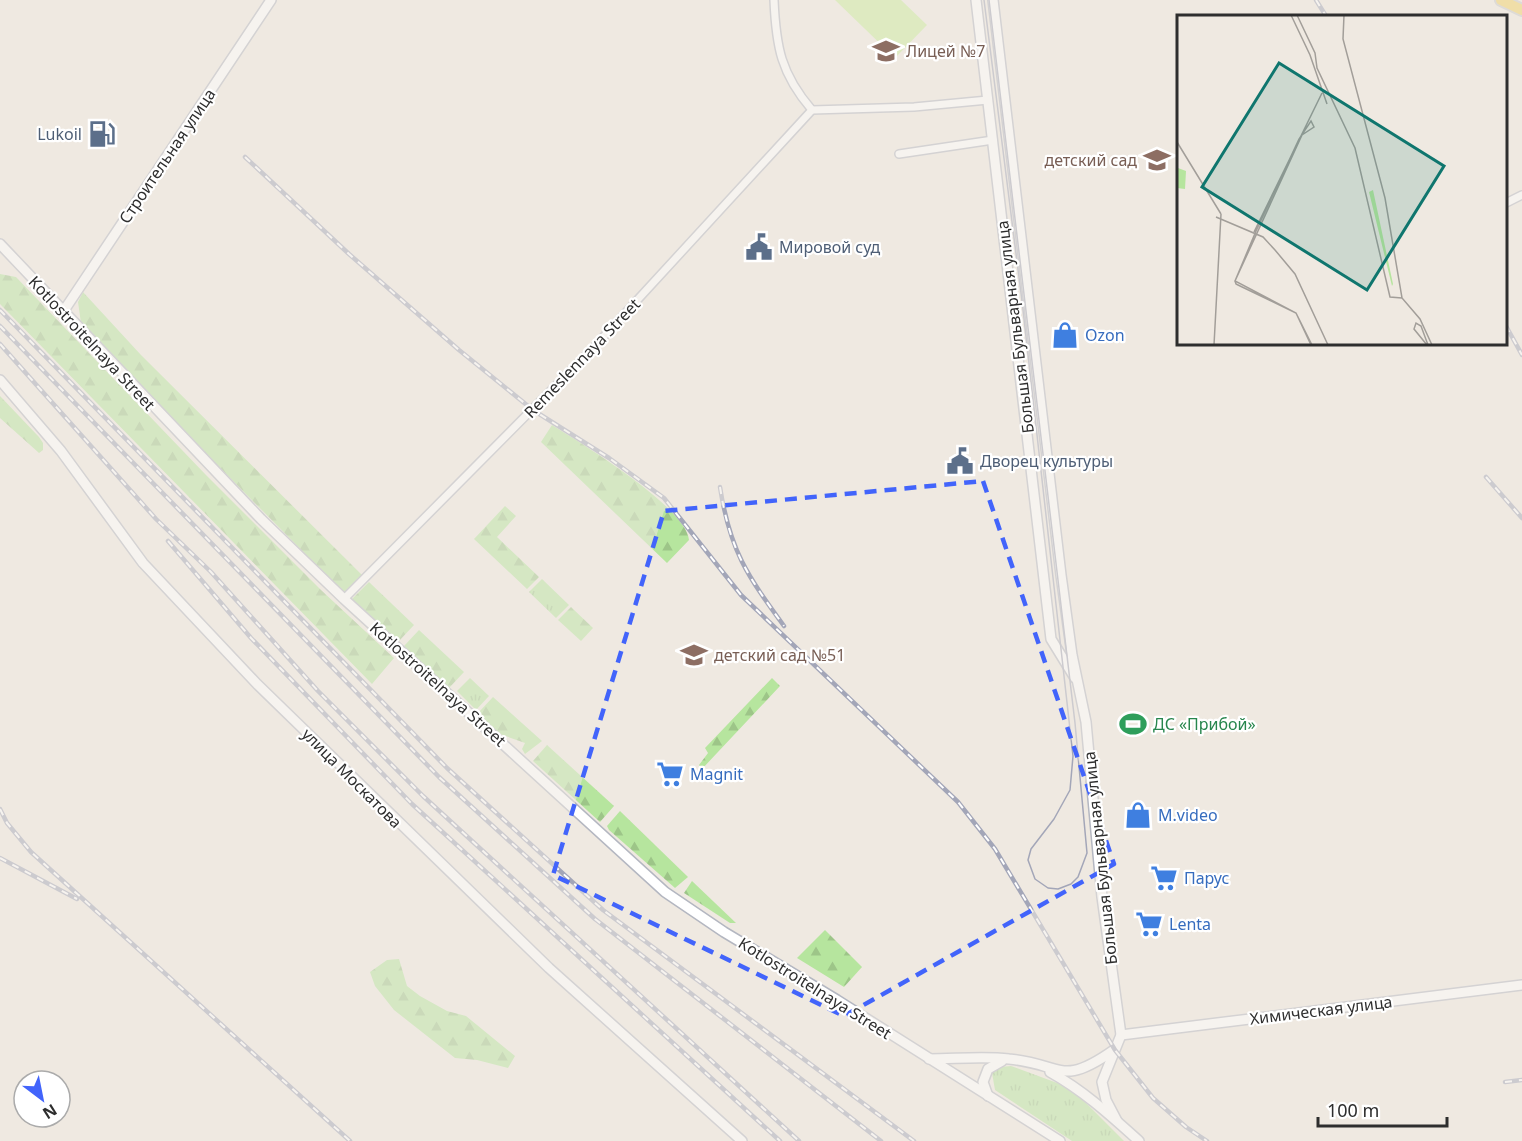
<svg xmlns="http://www.w3.org/2000/svg" width="1522" height="1141" viewBox="0 0 1522 1141" font-family="'Noto Sans',sans-serif">
  <style>
    .grass { fill: url(#grass-tufts) }
    .forest { fill: url(#forest-firs) }
    .pitch { fill: #c9ec9a }
    .lines { fill: none; stroke-linecap: round; stroke-linejoin: round }
    .street-casing { stroke: #b4b7c1; stroke-width: 10 }
    .secondary-casing { stroke: #b4b7c1; stroke-width: 12 }
    .primary-casing { stroke: #c9c9c9; stroke-width: 14 }
    .street { stroke: #fff; stroke-width: 7 }
    .secondary { stroke: #fff; stroke-width: 9 }
    .primary { stroke: #f2d163; stroke-width: 10 }
    .tram { stroke: #a3a6b8; stroke-width: 1.5 }
    .rail-casing { stroke: #a3a6b8; stroke-width: 4.5 }
    .rail { stroke: #fff; stroke-width: 2; stroke-dasharray: 7; stroke-linecap: butt }
    .marked { fill: none; stroke: #4264fb; stroke-width: 4.5; stroke-dasharray: 12 8; stroke-linejoin: round }
    .labels { text-anchor: middle; stroke-width: 4.5; stroke-linejoin: round; paint-order: stroke }
    .education-label { font-size: 16px; fill: #785e54; stroke: #fff; text-anchor: start }
    .service-label { font-size: 16px; fill: #4e5e75; stroke: #fff; text-anchor: start }
    .street-label { font-size: 16px; fill: #2e2e2e; stroke: #fff }
    .shop-label { font-size: 16px; fill: #366cbe; stroke: #fff; text-anchor: start }
    .leisure-label { font-size: 16px; fill: #27864d; stroke: #fff; text-anchor: start }
    .inset-road { fill: none; stroke: #a29e99; stroke-width: 1.5 }
    .view { fill: #0f766e; fill-opacity: 0.15; stroke: #0f766e; stroke-width: 3 }
    .inset-edge { fill: none; stroke: #2e2e2e; stroke-width: 3 }
  </style>
  <defs>
    <pattern id="grass-tufts" width="24" height="20" patternUnits="userSpaceOnUse" patternTransform="scale(1.5)"><rect width="24" height="20" fill="#b6e59e"/><path d="M3 7l-1-3M5 7V3M7 7l1-3M15 17l-1-3M17 17v-4M19 17l1-3" fill="none" stroke="#9dc588"/></pattern>
    <pattern id="forest-firs" width="22" height="20" patternUnits="userSpaceOnUse" patternTransform="scale(1.5)"><rect width="22" height="20" fill="#b6e59e"/><path d="M5 1l3.5 6h-7zM16 11l3.5 6h-7z" fill="#9dc588"/></pattern>
  </defs>
  <rect width="100%" height="100%" fill="#efe9e1"/>
  <g class="grass">
    <polygon points="542,579 569,605 556,618 529,592"/>
    <polygon points="470,678 489,696 476,710 457,691"/>
    <polygon points="1011,1066 1060,1084 1077,1094 1124,1141 1072,1141 995,1090 992,1073 1000,1067"/>
  </g>
  <g class="forest">
    <polygon points="0,274 16,277 206,475 321,590 394,658 372,684 0,304"/>
    <polygon points="83,292 141,355 364,577 346,595 128,375 81,323 78,302"/>
    <polygon points="0,396 39,437 43,443 43,450 39,453 0,418"/>
    <path d="M 552,425 C 581,443 686,507 689,540 L 667,563 L 541,442 Z"/>
    <polygon points="505,506 516,516 497,537 539,577 527,589 474,539"/>
    <polygon points="369,582 414,625 399,641 351,600"/>
    <polygon points="571,607 593,628 581,641 558,620"/>
    <polygon points="419,630 464,672 449,688 404,646"/>
    <polygon points="772,678 780,686 702,769 699,765 708,753 705,748"/>
    <polygon points="493,697 542,741 525,754 522,749 525,743 500,734 478,713"/>
    <polygon points="547,745 614,806 600,822 533,761"/>
    <polygon points="620,811 688,877 675,888 609,830 607,826"/>
    <polygon points="692,881 736,923 730,923 684,893"/>
    <polygon points="825,930 862,967 844,987 797,958"/>
    <polygon points="399,959 407,986 420,996 447,1011 466,1016 515,1056 508,1068 477,1060 455,1058 394,1010 375,986 370,972 387,960"/>
  </g>
  <polygon class="pitch" points="835,0 901,0 927,25 895,58"/>
  <g class="lines">
    <defs>
      <g id="street">
        <path d="M 774,0 C 776,47 781,74 812,110 L 914,107 L 988,100"/>
        <polyline points="899,154 993,140"/>
        <polyline points="1506,203 1522,195"/>
        <polyline points="344,599 595,346 812,110"/>
      </g>
      <g id="secondary">
        <polyline points="976,0 1051,639 1075,678"/>
        <polyline points="993,0 1061,575 1072,655 1086,722 1102,897 1121,1035 1102,1082 1106,1100 1117,1121"/>
        <polyline points="0,244 261,519 344,599 665,892 724,932 837,1000 1060,1141"/>
        <polyline points="63,312 271,0"/>
        <polyline points="0,380 61,451 143,563 257,684 549,968 742,1141"/>
        <polyline points="1121,1035 1522,985"/>
        <path d="M 929,1059 C 955,1059 983,1056 1009,1059 C 1063,1064 1060,1088 1114,1050"/>
        <path d="M 1050,1072 C 1084,1091 1110,1115 1139,1141"/>
        <polyline points="988,1096 983,1082 988,1069 1002,1061"/>
      </g>
      <polyline id="primary" points="1501,0 1522,10"/>
    </defs>
    <use href="#street" class="street-casing"/>
    <use href="#secondary" class="secondary-casing"/>
    <use href="#primary" class="primary-casing"/>
    <use href="#street" class="street"/>
    <use href="#secondary" class="secondary"/>
    <use href="#primary" class="primary"/>
    <polyline class="tram" points="984,0 1022,301 1073,756 1070,790 1054,819 1031,849 1028,860 1035,879 1048,888 1058,889 1071,884 1078,877 1087,853 1075,723 989,0"/>
    <defs>
      <g id="rail">
        <polyline points="1316,0 1326,16"/>
        <polyline points="245,157 349,254 459,350 533,410 609,458 664,498 741,595 958,802 995,849 1115,1050 1153,1098 1186,1127 1207,1141"/>
        <polyline points="0,310 447,768 603,910 914,1141"/>
        <polyline points="0,326 439,777 595,919 881,1141"/>
        <polyline points="1506,326 1522,355"/>
        <polyline points="0,344 156,519 211,572 318,691 423,796 799,1141"/>
        <polyline points="1486,477 1522,518"/>
        <path d="M 720,487 C 730,551 747,575 784,626"/>
        <polyline points="168,541 251,638 412,804 780,1141"/>
        <polyline points="0,809 7,823 31,852 350,1141"/>
        <polyline points="0,858 77,899"/>
        <polyline points="1505,1082 1522,1080"/>
      </g>
    </defs>
    <use href="#rail" class="rail-casing"/>
    <use href="#rail" class="rail"/>
  </g>
  <path d="M0 0H1522V1141H0ZM 983,481 L 1114,864 L 844,1016 L 553,875 L 664,511 Z" fill="#efe9e1" fill-opacity=".55" fill-rule="evenodd"/>
  <path class="marked" d="M 983,481 L 1114,864 L 844,1016 L 553,875 L 664,511 Z"/>
  <defs>
    <symbol id="university-bare" viewBox="-9 -9 18 18"><path d="M0-5L7-2L0 1L-7-2ZM-4 1L0 2.5L4 1V4Q0 6-4 4Z" fill="#8d6e63" stroke="#fff" stroke-width="2.5" paint-order="stroke"/></symbol>
    <symbol id="fuel-bare" viewBox="-9 -9 18 18"><path d="M-5.5-6h7V0h2V4h1.3V-2.5L3-4.5l.8-.8L6-3V5H2.5V1h-1V6h-7ZM-4.2-4.7v3.2H.2V-4.7Z" fill="#5c6f8a" stroke="#fff" stroke-width="2.5" paint-order="stroke"/></symbol>
    <symbol id="school-bare" viewBox="-9 -9 18 18"><path d="M0-5L7-2L0 1L-7-2ZM-4 1L0 2.5L4 1V4Q0 6-4 4Z" fill="#8d6e63" stroke="#fff" stroke-width="2.5" paint-order="stroke"/></symbol>
    <symbol id="civic-bare" viewBox="-9 -9 18 18"><path d="M-.6-6.5H3V-4.5H.6V-3L4-1V1h2V6H-6V1h2V-1L-.6-3ZM-1.2 2.5V6h2.4V2.5Z" fill="#5c6f8a" stroke="#fff" stroke-width="2.5" paint-order="stroke"/></symbol>
    <symbol id="shop-bare" viewBox="-9 -9 18 18"><path d="M-5-2.5h2.3a2.7 3.5 0 0 1 5.4 0H5L5.5 6h-11ZM-1.5-2.5h3a1.5 2.3 0 0 0-3 0Z" fill="#3f7fe0" stroke="#fff" stroke-width="2.5" paint-order="stroke"/></symbol>
    <symbol id="stadium-bare" viewBox="-9 -9 18 18"><path d="M0-5a6.5 5 0 1 0 0 10a6.5 5 0 1 0 0-10ZM-3.5-1.8h7v3.6h-7Z" fill="#2e9e5b" stroke="#fff" stroke-width="2.5" paint-order="stroke"/></symbol>
    <symbol id="supermarket-bare" viewBox="-9 -9 18 18"><path d="M-6-5.5h2.5l.6 2H6L4.5 2H-2.5L-4.4-4H-6ZM-1.5 3.2a1.3 1.3 0 1 0 .1 0ZM3 3.2a1.3 1.3 0 1 0 .1 0Z" fill="#3f7fe0" stroke="#fff" stroke-width="2.5" paint-order="stroke"/></symbol>
  </defs>
  <g fill-rule="evenodd">
    <use href="#university-bare" x="867" y="32" width="38" height="38"/>
    <use href="#fuel-bare" x="83" y="115" width="38" height="38"/>
    <use href="#school-bare" x="1138" y="141" width="38" height="38"/>
    <use href="#civic-bare" x="740" y="228" width="38" height="38"/>
    <use href="#shop-bare" x="1046" y="316" width="38" height="38"/>
    <use href="#civic-bare" x="941" y="442" width="38" height="38"/>
    <use href="#school-bare" x="675" y="636" width="38" height="38"/>
    <use href="#stadium-bare" x="1114" y="705" width="38" height="38"/>
    <use href="#supermarket-bare" x="651" y="755" width="38" height="38"/>
    <use href="#shop-bare" x="1119" y="796" width="38" height="38"/>
    <use href="#supermarket-bare" x="1145" y="859" width="38" height="38"/>
    <use href="#supermarket-bare" x="1130" y="905" width="38" height="38"/>
  </g>
  <g class="labels">
    <g class="education-label">
      <text x="906" y="57">Лицей №7</text>
      <text x="1137" y="166" text-anchor="end">детский сад</text>
      <text x="714" y="661">детский сад №51</text>
    </g>
    <g class="service-label">
      <text x="82" y="140" text-anchor="end">Lukoil</text>
      <text x="779" y="253">Мировой суд</text>
      <text x="980" y="467">Дворец культуры</text>
    </g>
    <g class="street-label">
      <text transform="translate(167 156) rotate(-56)" y="6">Строительная улица</text>
      <text transform="translate(1015 327) rotate(-97)" y="6">Большая Бульварная улица</text>
      <text transform="translate(92 343) rotate(47)" y="6">Kotlostroitelnaya Street</text>
      <text transform="translate(582 358) rotate(-46)" y="6">Remeslennaya Street</text>
      <text transform="translate(438 684) rotate(42)" y="6">Kotlostroitelnaya Street</text>
      <text transform="translate(352 778) rotate(45)" y="6">улица Москатова</text>
      <text transform="translate(1100 858) rotate(-96)" y="6">Большая Бульварная улица</text>
      <text transform="translate(815 988) rotate(32)" y="6">Kotlostroitelnaya Street</text>
      <text transform="translate(1321 1010) rotate(-7)" y="6">Химическая улица</text>
    </g>
    <g class="shop-label">
      <text x="1085" y="341">Ozon</text>
      <text x="690" y="780">Magnit</text>
      <text x="1158" y="821">M.video</text>
      <text x="1184" y="884">Парус</text>
      <text x="1169" y="930">Lenta</text>
    </g>
    <g class="leisure-label">
      <text x="1153" y="730">ДC «Прибой»</text>
    </g>
  </g>
  <g transform="translate(1177 15)">
    <rect width="330" height="330" fill="#efe9e1"/>
    <path d="M 1,153 L 9,156 L 8,174 L 0,173 ZM 196,175 L 216,269 L 215,271 L 192,177 Z" fill="#b6e59e"/>
    <path class="inset-road" d="M 114,0 L 133,40 L 150,89M 120,0 L 138,38 L 140,53 L 178,133 L 213,282 L 225,283M 167,0 L 166,24 L 208,183 L 225,283 L 243,304 L 255,330M 0,127 L 44,199M 39,202 L 86,222 L 98,235 L 118,259 L 151,330M 77,217 L 145,78M 37,330 L 44,199M 134,330 L 119,298 L 61,270 L 59,269 L 58,266 L 79,216 L 122,124 L 134,106 L 137,112 L 125,120 L 58,266 L 119,298 L 135,330M 250,330 L 237,314 L 239,308 L 244,311 L 251,330"/>
    <path class="view" d="M 102,48 L 267,151 L 190,275 L 25,172 Z"/>
    <rect width="330" height="330" class="inset-edge"/>
  </g>
  <g transform="translate(42 1099) rotate(148)"><circle r="28" fill="#ffffff" stroke="#ababab" stroke-width="1.5"/>
  <path d="M0-4.5L10 22L0 15L-10 22Z" fill="#4264fb"/>
  <text y="-9" font-size="16" font-weight="bold" text-anchor="middle" fill="#2e2e2e">N</text>
  </g>
  <path d="M1318 1117v9h129v-9" fill="none" stroke="#2e2e2e" stroke-width="3"/>
  <text x="1327" y="1117" font-size="18" fill="#2e2e2e" stroke="#ffffff" stroke-width="4.5" paint-order="stroke">100 m</text>
</svg>
